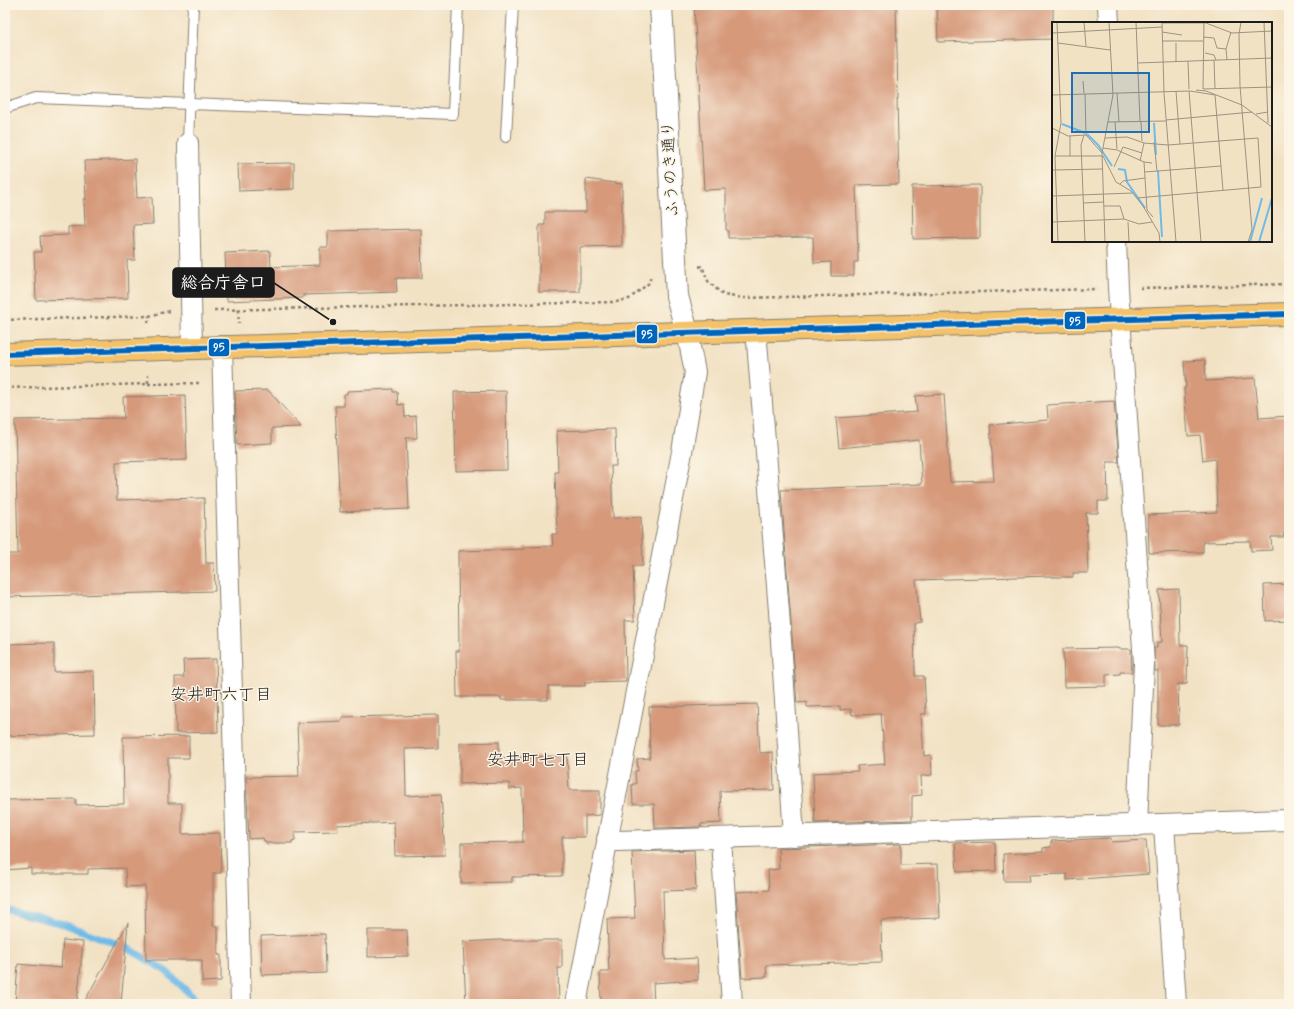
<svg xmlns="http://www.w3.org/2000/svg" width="1294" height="1009" viewBox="0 0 1294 1009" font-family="Mynerve,'Klee One',sans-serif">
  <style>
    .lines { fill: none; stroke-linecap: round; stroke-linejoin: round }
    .stream { stroke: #6ebbe8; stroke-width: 7 }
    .building { fill: #d6997a }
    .service-casing { stroke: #877f70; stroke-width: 12 }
    .minor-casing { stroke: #877f70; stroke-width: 22 }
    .tertiary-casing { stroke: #877f70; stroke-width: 24 }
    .primary-casing { stroke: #877f70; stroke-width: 24 }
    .path { stroke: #877f70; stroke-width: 2.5; stroke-dasharray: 3 3; stroke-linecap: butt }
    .service { stroke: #fff; stroke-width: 10 }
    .minor { stroke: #fff; stroke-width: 20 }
    .tertiary { stroke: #fff; stroke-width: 22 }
    .primary { stroke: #f3c26a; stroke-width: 22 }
    .bus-1-casing { stroke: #fcf5e5; stroke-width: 9 }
    .bus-1 { stroke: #0065bd; stroke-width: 6 }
    .labels { text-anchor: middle; stroke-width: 3; stroke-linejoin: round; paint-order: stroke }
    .street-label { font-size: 16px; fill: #1c1c1c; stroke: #fcf5e5 }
    .neighbourhood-label { font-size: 17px; fill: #1c1c1c; stroke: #fcf5e5 }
    .inset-river { fill: none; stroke: #6ebbe8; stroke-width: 2 }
    .inset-road { fill: none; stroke: #9c9381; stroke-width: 1 }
    .view { fill: #1f6fb2; fill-opacity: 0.15; stroke: #1f6fb2; stroke-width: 2 }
    .inset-edge { fill: none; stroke: #1c1c1c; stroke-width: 2 }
    .leader { fill: none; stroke: #1c1c1c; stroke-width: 1.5 }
    .callout-dot { fill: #1c1c1c; stroke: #fcf5e5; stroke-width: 1.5 }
    .callout { fill: #1c1c1c; stroke: #1c1c1c; stroke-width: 1.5 }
    .callout-label { font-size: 17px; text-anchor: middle; font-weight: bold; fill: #fff }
    .line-badge { stroke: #fcf5e5; stroke-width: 1.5 }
    .badge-label { font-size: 11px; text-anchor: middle; font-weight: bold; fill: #fff }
  </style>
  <rect width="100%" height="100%" fill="#fcf5e5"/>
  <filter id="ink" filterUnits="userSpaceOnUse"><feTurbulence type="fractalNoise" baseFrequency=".025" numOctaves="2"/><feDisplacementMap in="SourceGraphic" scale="8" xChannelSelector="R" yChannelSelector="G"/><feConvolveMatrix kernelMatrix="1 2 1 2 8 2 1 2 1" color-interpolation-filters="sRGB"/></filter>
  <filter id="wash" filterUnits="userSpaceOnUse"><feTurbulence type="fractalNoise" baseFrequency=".012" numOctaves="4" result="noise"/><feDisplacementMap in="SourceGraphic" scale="16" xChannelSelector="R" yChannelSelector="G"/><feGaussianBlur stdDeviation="0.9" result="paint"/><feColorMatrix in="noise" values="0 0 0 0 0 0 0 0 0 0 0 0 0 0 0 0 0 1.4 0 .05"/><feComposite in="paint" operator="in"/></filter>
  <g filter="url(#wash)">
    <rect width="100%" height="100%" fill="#f2e2c4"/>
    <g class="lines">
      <polyline class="stream" points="5,909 63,924 126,947 166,971 200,1004"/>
    </g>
    <g id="blocks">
      <g class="building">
        <polygon points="694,5 896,5 898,99 897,99 899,184 856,185 858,262 854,262 854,276 831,276 831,262 814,263 813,237 728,238 728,230 726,230 726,189 704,190"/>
        <polygon points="937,5 1053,5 1053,39 938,42"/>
        <polygon points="135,159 137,198 152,197 153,224 133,225 135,260 127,260 128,298 36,300 34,252 41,252 40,236 68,235 68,227 85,226 84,199 86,199 84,161"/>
        <polygon points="294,163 294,189 239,191 238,164"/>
        <polygon points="586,179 622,184 622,246 580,247 580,292 539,292 539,225 545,225 545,212 586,212"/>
        <polygon points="980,185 980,238 913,239 912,186"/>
        <polygon points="421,229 422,278 396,278 397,292 303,295 303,298 227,301 225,253 270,251 271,267 320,265 320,247 328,247 328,231"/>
        <polygon points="1205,360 1206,381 1255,378 1259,418 1289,416 1289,534 1283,534 1284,537 1271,537 1272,550 1251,551 1250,541 1203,542 1203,552 1149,553 1148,515 1217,512 1215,459 1203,461 1200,435 1188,436 1184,388 1186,388 1184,361"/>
        <polygon points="393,389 393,392 397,392 398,405 404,404 405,417 416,416 417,438 406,438 409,509 340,512 335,406 344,406 344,394 347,394 347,391"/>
        <polygon points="268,390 301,427 272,428 272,443 237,445 235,391"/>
        <polygon points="506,391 507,470 456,471 454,392"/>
        <polygon points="944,394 950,482 994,481 990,425 1048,420 1047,405 1114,401 1119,462 1107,462 1108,501 1098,501 1098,513 1086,513 1088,573 1073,573 1073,577 1052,577 1052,576 916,580 920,622 914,623 915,676 924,676 926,714 921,714 924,756 931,755 932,775 921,776 922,795 912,796 912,820 815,823 813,773 858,771 857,766 885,764 881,714 852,715 851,709 840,710 840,706 807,707 807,702 797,703 781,490 922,484 919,440 839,448 836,418 917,412 915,396"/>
        <polygon points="185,395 187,460 116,462 117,500 204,498 206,563 214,563 215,591 5,597 5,554 18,554 15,420 124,418 123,397"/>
        <polygon points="615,429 616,466 611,466 613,518 641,517 643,566 633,566 635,620 625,620 626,681 585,682 585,686 548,686 548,700 501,700 501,697 457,697 456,651 459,651 458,551 525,549 525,547 553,546 552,534 557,534 555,472 558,472 557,431"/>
        <polygon points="1289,584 1289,620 1265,621 1264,585"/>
        <polygon points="1179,589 1180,645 1188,645 1187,684 1178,684 1179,725 1158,725 1158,671 1155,671 1154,648 1157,648 1157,642 1162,642 1159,590"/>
        <polygon points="54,643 54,672 94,671 95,734 5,736 5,644"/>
        <polygon points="1119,648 1119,649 1131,649 1132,672 1120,672 1120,674 1106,675 1106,686 1064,687 1063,649"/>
        <polygon points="216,659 218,732 176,733 175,677 184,677 183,660"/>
        <polygon points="757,704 760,753 773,752 774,790 720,791 721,823 701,824 701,827 655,828 654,804 633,804 632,784 636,784 635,771 638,771 637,759 650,758 649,707"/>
        <polygon points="438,715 438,748 405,749 406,796 441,794 445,855 395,856 394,822 337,825 338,831 295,832 295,840 292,841 292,843 266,843 266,841 264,841 263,838 249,839 246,777 299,776 297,723 342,721 342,717"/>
        <polygon points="189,736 189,758 168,758 168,803 182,803 182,834 220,833 221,873 213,873 213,926 218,926 218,955 221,955 221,981 202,982 202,960 146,960 145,886 126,887 125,868 88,869 88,874 31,874 31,868 5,870 5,800 76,799 76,805 124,804 123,737"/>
        <polygon points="499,742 499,758 567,756 569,790 600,790 600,815 585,816 585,837 562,837 562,876 512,877 512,882 461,883 461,843 523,842 522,788 509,789 509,783 460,784 460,743"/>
        <polygon points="1111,838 1112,842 1146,840 1149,874 1067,880 1067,874 1029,875 1030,881 1004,881 1003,854 1043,852 1043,848 1051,847 1051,841"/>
        <polygon points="995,842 996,871 957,872 955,843"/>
        <polygon points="901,844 901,865 938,864 940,918 881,920 882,962 766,965 767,977 742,978 736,892 769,890 768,870 779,869 778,848"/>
        <polygon points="694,850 696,890 663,891 665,960 697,958 698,980 653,983 654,1004 601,1004 600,972 609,972 607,919 635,918 632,852"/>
        <polygon points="128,923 121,1004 83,1004"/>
        <polygon points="368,930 407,930 408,956 368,957"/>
        <polygon points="325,934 326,973 262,975 261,936"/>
        <polygon points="63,940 83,942 77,1004 15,1004 18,964 61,968"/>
        <polygon points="499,940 562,940 562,968 558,968 559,1004 466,1004 463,942"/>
      </g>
    </g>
  </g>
  <g filter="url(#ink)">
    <use href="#blocks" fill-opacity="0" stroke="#877f70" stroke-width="1"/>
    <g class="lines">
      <defs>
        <g id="service">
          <polyline points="5,108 36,98 453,114 458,5"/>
          <polyline points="506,137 513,5"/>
          <polyline points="188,143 193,5"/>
        </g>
        <g id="minor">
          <polyline points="1108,5 1109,23"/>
          <polyline points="188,143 192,347"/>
          <polyline points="1116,241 1118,288 1144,663 1137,826"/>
          <polyline points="756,330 779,611 794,836"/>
          <polyline points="222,346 241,1004"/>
          <polyline points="1164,825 1176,1004"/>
          <polyline points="607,839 617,841 1289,820"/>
          <polyline points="721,839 732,1004"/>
          <polyline points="576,1004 682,452 695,372 687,332"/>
        </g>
        <polyline id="tertiary" points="661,5 677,296 687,332"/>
        <polyline id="primary" points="5,354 1289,314"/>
      </defs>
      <use href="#service" class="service-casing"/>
      <use href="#minor" class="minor-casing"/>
      <use href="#tertiary" class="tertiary-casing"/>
      <use href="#primary" class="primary-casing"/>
      <g class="path">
        <polyline points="699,267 702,266 708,281 723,295 743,298 1097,289"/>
        <polyline points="1140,288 1289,284"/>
        <polyline points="214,310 616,302 629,299 649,283 651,276"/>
        <polyline points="238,310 239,323"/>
        <polyline points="5,320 149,316 169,311"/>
        <polyline points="148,323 149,316"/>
        <polyline points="148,384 201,383"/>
        <polyline points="5,388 148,384 148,375"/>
      </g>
      <use href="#service" class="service"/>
      <use href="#minor" class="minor"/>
      <use href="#tertiary" class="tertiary"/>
      <use href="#primary" class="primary"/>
      <defs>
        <polyline id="bus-1" points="5,354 1289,314"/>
      </defs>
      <use href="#bus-1" class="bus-1-casing"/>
      <use href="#bus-1" class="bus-1"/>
    </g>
  </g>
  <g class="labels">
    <g class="street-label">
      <text transform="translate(669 169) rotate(-93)" y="6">ふうのき通り</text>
    </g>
    <g class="neighbourhood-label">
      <text x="221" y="700">安井町六丁目</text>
      <text x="538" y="765">安井町七丁目</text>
    </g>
  </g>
  <g transform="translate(1052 22)">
    <rect width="220" height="220" fill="#f2e2c4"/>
    <path class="inset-river" d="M 102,101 L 104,133M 10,102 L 33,111M 35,112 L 46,123 L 60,144M 66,147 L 73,148 L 75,160 L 93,186M 106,149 L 110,215M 198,220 L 210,176M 207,220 L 220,176"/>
    <path class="inset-road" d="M 5,0 L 9,101 L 3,134 L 6,220M 32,0 L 34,24M 84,0 L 88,100M 110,0 L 112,71 L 124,220M 189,0 L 187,12 L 188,64 L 200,208 L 196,220M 212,0 L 216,101M 110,1 L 154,1 L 180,11 L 220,9M 110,10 L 130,13M 0,11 L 110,5M 151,15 L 162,16 L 165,26 L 174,27 L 175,38M 110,19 L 151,19M 6,21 L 58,28M 124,21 L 124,39M 174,27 L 179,10M 153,31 L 162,33 L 164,38M 162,38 L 163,66M 136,39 L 137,67M 86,41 L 220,36M 31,59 L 32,71M 151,67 L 152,0M 151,67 L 220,65M 144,68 L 154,69 L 190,83 L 220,105M 124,69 L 128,122M 137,69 L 149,220M 65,71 L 67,100M 33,72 L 34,113M 0,73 L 138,69 L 163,73M 163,73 L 171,168M 204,92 L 216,90M 114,98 L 200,90M 56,100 L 114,99M 63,100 L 65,127M 89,100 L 90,119M 0,106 L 16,114 L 34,113 L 50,131 L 53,220M 32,113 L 29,123 L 33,220M 18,114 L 18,134M 53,116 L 75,115 L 92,121 L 116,123 L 206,116 L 209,165 L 85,176M 102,120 L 105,149M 51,126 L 65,128 L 92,140 L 100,141M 50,131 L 61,73 L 57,0M 3,134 L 51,134 L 64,160 L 79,169 L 91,184 L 107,211 L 108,220M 88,139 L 92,121M 92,140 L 95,188 L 101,195M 62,145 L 71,125 L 90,131M 0,148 L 51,147M 93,150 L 169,144M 68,162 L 71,159 L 93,156M 0,174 L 81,171M 31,181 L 52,180M 52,184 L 68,184 L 72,197M 0,200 L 72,197 L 87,202 L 100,200M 76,200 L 77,220"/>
    <path class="view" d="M 20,51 L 97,51 L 97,110 L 20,110 Z"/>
    <rect width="220" height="220" class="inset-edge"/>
  </g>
  <path class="leader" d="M333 322L274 283"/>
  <circle class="callout-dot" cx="333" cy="322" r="4"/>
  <rect class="callout" x="173" y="268" width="101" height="29" rx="4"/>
  <g class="callout-label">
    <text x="223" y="288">総合庁舎口</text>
  </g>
  <g class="line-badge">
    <rect x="1064" y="311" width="22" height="19" rx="4" fill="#0065bd"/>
    <rect x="636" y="324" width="22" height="20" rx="4" fill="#0065bd"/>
    <rect x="208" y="338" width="22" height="19" rx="4" fill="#0065bd"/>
  </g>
  <g class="badge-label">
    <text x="1075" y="325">95</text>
    <text x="647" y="338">95</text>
    <text x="219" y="351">95</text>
  </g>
  <rect width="1294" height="1009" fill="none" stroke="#fcf5e5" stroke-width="20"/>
</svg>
